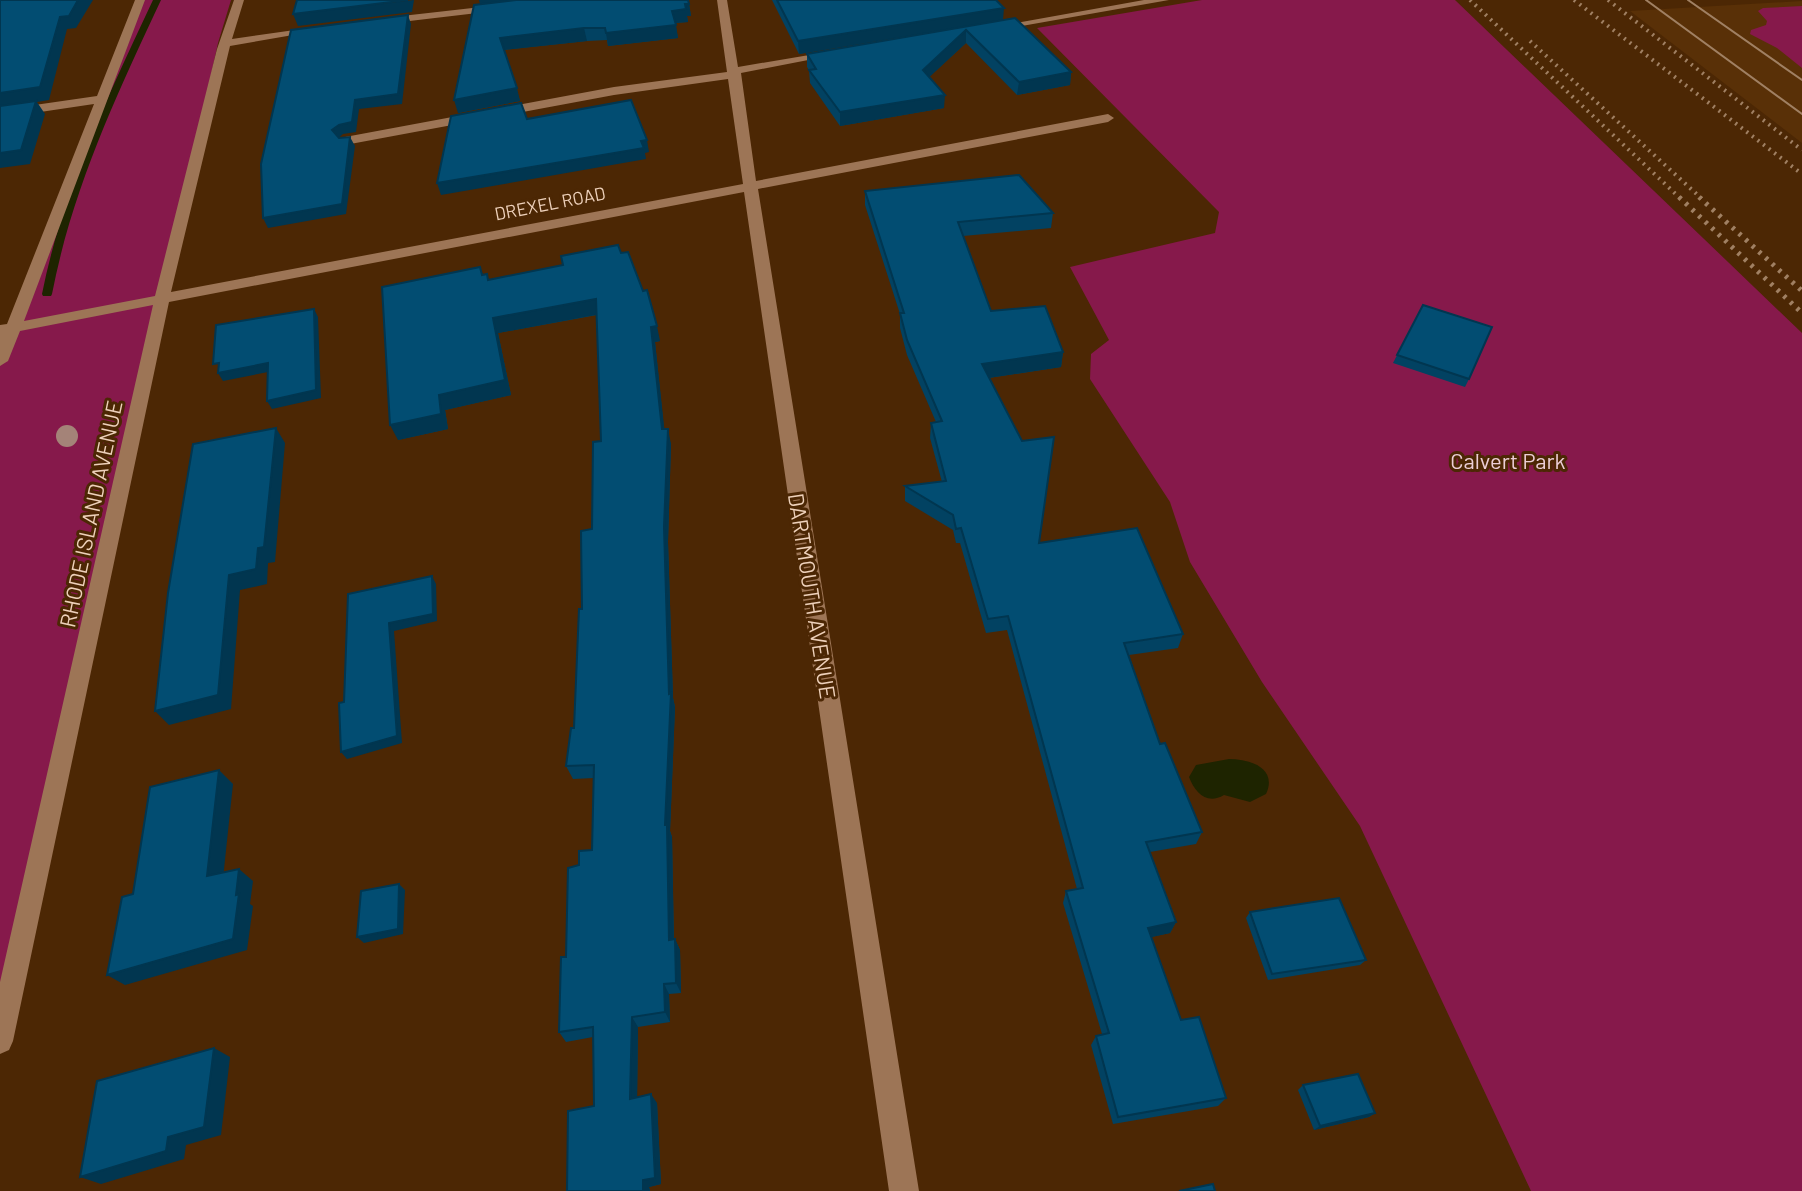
<svg xmlns="http://www.w3.org/2000/svg" width="1802" height="1191" viewBox="0 0 1802 1191" font-family="Barlow,sans-serif">
  <style>
    .built { fill: #593007 }
    .green { fill: #86194b }
    .water { fill: #1e2400 }
    .lines { fill: none; stroke-linecap: round; stroke-linejoin: round }
    .stream { fill: #1e2400; fill-rule: evenodd }
    .minor { fill: #9d7556; fill-rule: evenodd }
    .tram { stroke: #a08063; stroke-width: 2 }
    .rail-far1 { stroke: #a08063; stroke-width: 4; stroke-dasharray: 2 5; stroke-linecap: butt }
    .rail { stroke: #a08063; stroke-width: 5; stroke-dasharray: 3 6; stroke-linecap: butt }
    .tree { fill: #a48378 }
    .wall { fill: #024262 }
    .shaded-wall { fill: #013650 }
    .building { fill: #024d72; stroke: #013650; stroke-width: 2 }
    .labels { text-anchor: middle; stroke-width: 6; stroke-linejoin: round; paint-order: stroke }
    .far-street-label { font-size: 18px; fill: #eed1bb; stroke: #4c2704 }
    .park-label { font-size: 22px; fill: #ecced7; stroke: #4c2704 }
    .street-label { font-size: 22px; fill: #eed1bb; stroke: #4c2704 }
  </style>
  <rect width="100%" height="100%" fill="#4c2704"/>
  <polygon class="built" points="1802,1 1802,143 1630,11"/>
  <g class="green">
    <polygon points="140,0 231,0 218,43 0,1042 0,359"/>
    <polygon points="1202,0 1455,0 1802,333 1802,1191 1531,1191 1360,826 1262,682 1190,562 1170,502 1090,379 1091,354 1109,340 1070,267 1215,233 1219,212 1037,28"/>
    <polygon points="1802,6 1802,68 1777,48 1750,34 1751,30 1766,25 1767,21 1758,11 1763,8"/>
  </g>
  <path class="water" d="M 1229,759 C 1250,759 1278,768 1266,794 L 1250,802 L 1224,795 C 1207,805 1195,793 1189,777 L 1196,765 Z"/>
  <g class="lines">
    <path class="stream" d="M 153,0 L 161,0 C 116,96 72,190 52,294 L 51,296 L 43,296 L 42,294 C 63,189 108,96 153,0 Z"/>
    <g class="minor">
      <polygon points="135,0 145,0 24,321 155,296 217,49 234,0 244,0 232,39 316,27 322,30 230,46 171,292 743,184 728,79 614,95 345,145 339,141 345,137 614,87 727,72 717,0 727,0 738,67 833,51 839,54 741,73 756,181 1108,114 1114,118 1108,122 758,189 919,1191 889,1191 744,192 169,302 13,1041 9,1050 0,1054 0,982 153,305 20,331 8,361 0,366 0,325 7,324 94,104 0,118 0,110 97,96"/>
      <polygon points="1144,0 1169,0 994,31 988,28"/>
      <polygon points="499,5 503,6 503,10 384,24 378,21 384,18"/>
    </g>
    <g class="tram">
      <polyline points="1646,0 1802,114"/>
      <polyline points="1688,0 1802,80"/>
    </g>
    <g class="rail-far1">
      <polyline points="1470,0 1681,199"/>
      <polyline points="1574,0 1802,174"/>
      <polyline points="1608,0 1802,150"/>
      <polyline points="1530,41 1702,199"/>
    </g>
    <g class="rail">
      <polyline points="1679,197 1802,313"/>
      <polyline points="1699,197 1802,291"/>
    </g>
  </g>
  <circle class="tree" cx="67" cy="436" r="11"/>
  <g class="wall">
    <polygon points="772,0 996,0 1003,20 1071,72 1070,85 1017,95 966,43 929,77 944,108 840,126 810,83 809,70 807,67 807,54 997,21 799,54"/>
    <polygon points="689,4 691,16 687,16 688,22 675,23 678,38 608,46 607,40 587,41 504,50 520,101 458,113 474,5"/>
    <polygon points="865,191 1053,213 1051,228 963,236 991,311 1063,352 1061,367 989,378 1039,543 1183,634 1178,648 1129,655 1160,744 1202,832 1196,844 1150,852 1176,922 1170,933 1151,937 1181,1020 1226,1098 1218,1106 1113,1124 1091,1045 1096,1036 1102,1034 1063,903 1066,891 1077,889 1007,630 986,633 960,543 956,543 953,530 905,501 905,486 942,482 930,438 931,423 936,422 907,355 900,328 900,314 865,205"/>
    <polygon points="563,265 660,341 655,342 664,429 671,444 668,542 673,698 675,707 670,831 672,837 674,940 675,939 680,950 681,993 669,994 670,1022 638,1027 637,1097 657,1103 661,1184 649,1187 650,1191 567,1191 594,1106 593,1037 566,1042 559,1032 566,957 579,865 592,850 594,778 573,779 566,766 574,728 582,609 592,529 601,441 597,315 498,333 511,395 445,410 448,429 398,440 480,267 483,275 489,280"/>
    <polygon points="1423,305 1469,379 1465,387 1393,363"/>
    <polygon points="1250,912 1366,960 1360,965 1268,980 1246,918"/>
    <polygon points="1303,1085 1375,1113 1369,1117 1314,1130 1298,1090"/>
  </g>
  <g class="shaded-wall">
    <polygon points="78,0 93,0 76,28 67,29 49,100 37,102 45,114 30,164 0,168 0,93 60,17"/>
    <polygon points="414,0 412,12 298,26 293,14"/>
    <polygon points="479,0 520,0 480,4"/>
    <polygon points="685,4 689,4 691,16 687,16 688,22 674,23 672,11"/>
    <polygon points="1004,8 1003,20 799,54 798,41"/>
    <polygon points="408,15 411,24 402,104 359,109 356,132 343,134 336,140 332,130 339,125"/>
    <polygon points="676,25 678,38 608,46 606,33"/>
    <polygon points="584,28 587,41 503,50 500,38"/>
    <polygon points="966,30 966,43 923,83 923,70"/>
    <polygon points="1071,72 1070,85 1017,95 1019,82"/>
    <polygon points="517,88 520,101 458,113 454,100"/>
    <polygon points="945,95 944,108 840,126 840,112"/>
    <polygon points="350,137 355,146 346,214 268,228 263,218"/>
    <polygon points="647,140 649,152 645,153 646,159 441,195 437,183"/>
    <polygon points="596,299 600,314 498,333 511,395 445,410 448,429 398,440 390,425 439,395 493,318"/>
    <polygon points="314,309 318,317 321,398 272,409 267,401"/>
    <polygon points="657,326 660,341 655,342 666,444 662,429 651,327"/>
    <polygon points="1063,352 1061,367 981,379 982,364"/>
    <polygon points="268,363 273,371 223,381 218,373"/>
    <polygon points="276,428 285,443 275,562 268,563 267,584 240,590 231,709 169,725 155,711 229,575 258,548"/>
    <polygon points="668,429 671,444 668,542 673,698 675,707 670,831 672,837 674,951 669,940 665,825 669,694 664,527"/>
    <polygon points="432,576 436,584 437,621 394,631 402,743 347,759 341,752 389,623"/>
    <polygon points="219,770 233,784 222,888 207,876"/>
    <polygon points="239,869 253,881 250,904 253,906 247,950 125,985 107,975 236,895"/>
    <polygon points="399,884 405,890 403,934 364,943 357,937"/>
    <polygon points="1176,922 1170,933 1143,939 1148,928"/>
    <polygon points="675,939 680,950 681,993 676,983"/>
    <polygon points="664,984 669,994 670,1022 665,1012"/>
    <polygon points="632,1017 638,1027 637,1107 630,1099"/>
    <polygon points="214,1048 230,1057 221,1135 186,1145 184,1159 101,1184 80,1177 168,1137"/>
    <polygon points="651,1094 657,1103 661,1184 649,1187 650,1191 643,1191 643,1180"/>
    <polygon points="1375,1113 1369,1117 1314,1130 1320,1126"/>
  </g>
  <g class="building">
    <polygon points="0,0 78,0 69,16 60,17 40,87 0,93"/>
    <polygon points="297,0 408,0 293,14"/>
    <polygon points="516,0 688,0 689,4 685,4 686,9 672,11 676,25 606,33 605,28 584,28 500,38 517,88 454,100 474,5"/>
    <polygon points="777,0 996,0 1004,8 798,41"/>
    <polygon points="408,15 398,94 355,100 352,122 339,125 332,130 339,138 350,137 342,204 263,218 261,164 291,30"/>
    <polygon points="1015,18 1071,72 1019,82 966,30 923,70 945,95 840,112 809,70 816,69 807,54"/>
    <polygon points="631,100 647,140 641,141 644,148 437,183 451,116 521,103 527,119"/>
    <polygon points="36,101 21,150 0,153 0,106"/>
    <polygon points="1019,175 1053,213 958,222 991,311 1045,306 1063,352 982,364 1022,441 1054,437 1039,543 1137,528 1183,634 1124,643 1160,744 1165,743 1202,832 1146,842 1176,922 1148,928 1181,1020 1199,1017 1226,1098 1118,1117 1096,1036 1109,1033 1066,891 1083,888 1008,616 988,619 961,528 956,529 953,515 905,486 946,481 931,423 942,421 907,340 900,313 904,313 865,191"/>
    <polygon points="618,245 621,253 628,252 643,291 647,290 657,326 651,327 662,429 668,429 664,527 669,694 671,693 665,825 667,825 669,940 675,939 676,983 664,984 665,1012 632,1017 630,1099 651,1094 655,1178 643,1180 643,1191 567,1191 568,1111 594,1106 593,1027 559,1032 561,957 566,957 568,868 579,865 579,851 592,850 594,765 566,766 571,728 574,728 579,609 582,609 581,531 592,529 593,442 601,441 596,299 493,318 505,380 439,395 441,414 390,425 382,287 480,267 482,275 487,274 488,280 563,265 561,256"/>
    <polygon points="1423,305 1492,327 1469,379 1397,355"/>
    <polygon points="314,309 316,390 267,401 268,363 218,373 219,363 213,364 216,325"/>
    <polygon points="276,428 264,547 258,548 256,569 229,575 218,695 155,711 168,593 193,444"/>
    <polygon points="432,576 433,614 389,623 397,736 341,752 339,703 344,702 348,594"/>
    <polygon points="219,770 207,876 239,869 236,895 239,894 233,939 107,975 122,897 133,894 150,787"/>
    <polygon points="399,884 398,929 357,937 361,891"/>
    <polygon points="1339,898 1366,960 1272,974 1250,912"/>
    <polygon points="214,1048 204,1127 168,1137 166,1151 80,1177 97,1081"/>
    <polygon points="1358,1074 1375,1113 1320,1126 1303,1085"/>
    <polygon points="1213,1184 1215,1191 1179,1191"/>
  </g>
  <g class="labels">
    <g class="far-street-label">
      <text transform="translate(550 204) rotate(-11)" y="6">DREXEL ROAD</text>
    </g>
    <g class="park-label">
      <text x="1508" y="469">Calvert Park</text>
    </g>
    <g class="street-label">
      <text transform="translate(91 514) rotate(-78)" y="8">RHODE ISLAND AVENUE</text>
      <text transform="translate(812 596) rotate(81)" y="8">DARTMOUTH AVENUE</text>
    </g>
  </g>
</svg>
